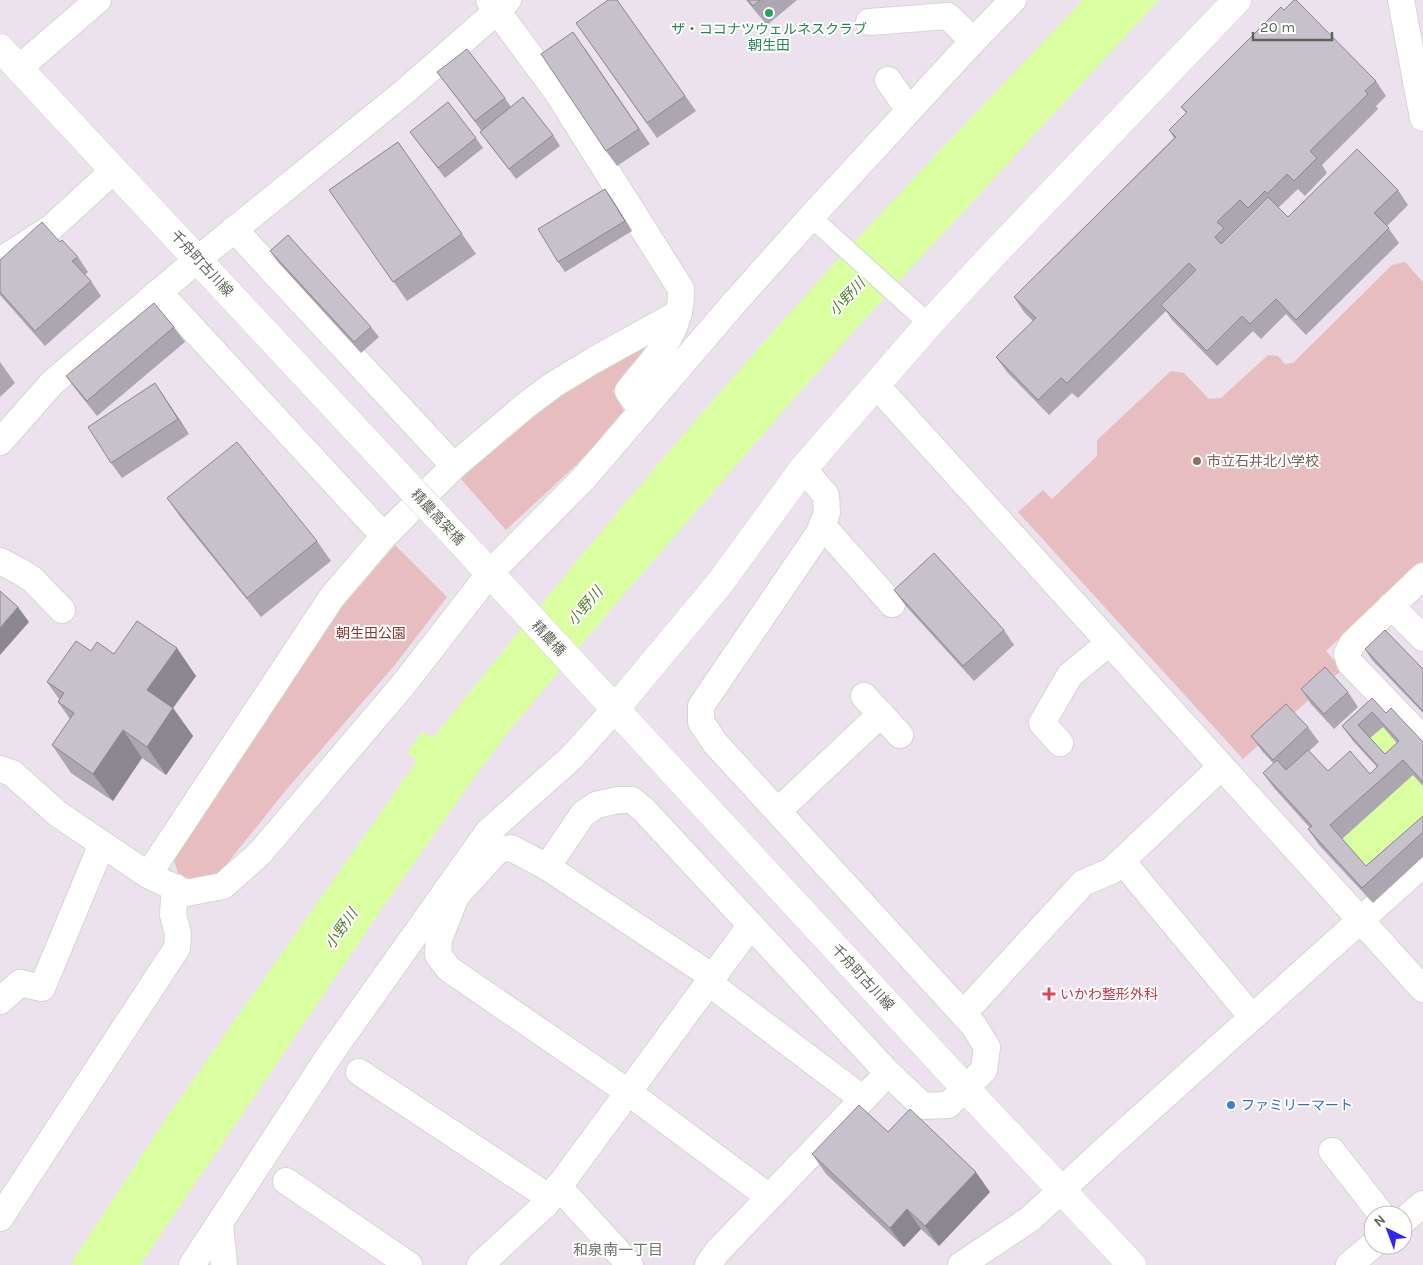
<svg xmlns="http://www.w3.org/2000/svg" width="1423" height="1265" viewBox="0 0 1423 1265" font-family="Karla,'Noto Sans JP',sans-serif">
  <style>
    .green { fill: #e7bdbf }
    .water { fill: #d9ffa1 }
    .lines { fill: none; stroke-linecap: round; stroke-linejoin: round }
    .pedestrian-casing { stroke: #d3d7d0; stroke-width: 21 }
    .minor-casing { stroke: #d3d7d0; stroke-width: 28 }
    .tertiary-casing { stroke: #d3d7d0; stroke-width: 29 }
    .pedestrian { stroke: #fff; stroke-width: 19 }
    .minor { stroke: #fff; stroke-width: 26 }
    .tertiary { stroke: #fff; stroke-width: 28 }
    .tertiary-bridge-casing { stroke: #d3d7d0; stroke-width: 29; stroke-linecap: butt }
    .tertiary-bridge { stroke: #fff; stroke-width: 28 }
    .wall { fill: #aba6af; fill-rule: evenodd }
    .shaded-wall { fill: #8b878e }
    .building { fill: #c7c1cb; stroke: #8b878e; fill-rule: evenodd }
    .leisure-dot { fill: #2e9e5b; stroke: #fff; stroke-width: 2 }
    .education-dot { fill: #8d6e63; stroke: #fff; stroke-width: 2 }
    .health-dot { fill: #e0444e; stroke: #fff; stroke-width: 2 }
    .shop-dot { fill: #3f7fe0; stroke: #fff; stroke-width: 2 }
    .labels { text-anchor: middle; stroke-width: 4; stroke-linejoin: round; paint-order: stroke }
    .leisure-label { font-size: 14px; fill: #27864d; stroke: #fff }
    .street-label { font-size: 14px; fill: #5f645a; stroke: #fff }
    .education-label { font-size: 14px; fill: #785e54; stroke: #fff; text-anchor: start }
    .park-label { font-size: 14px; fill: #8b3332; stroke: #fff }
    .health-label { font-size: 14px; fill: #be3a42; stroke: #fff; text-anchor: start }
    .shop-label { font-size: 14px; fill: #366cbe; stroke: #fff; text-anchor: start }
    .water-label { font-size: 15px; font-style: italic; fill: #577f2d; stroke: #fff }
    .neighbourhood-label { font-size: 15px; fill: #71766b; stroke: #fff }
  </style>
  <rect width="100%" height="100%" fill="#ebe2ee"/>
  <g class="green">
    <polygon points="1405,262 1423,282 1423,561 1326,651 1342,670 1243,759 1018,512 1043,490 1052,499 1097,456 1097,440 1171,371 1184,373 1209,399 1221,398 1268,355 1278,356 1285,364 1293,363 1392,265"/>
    <polygon points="658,336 613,391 625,413 576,465 506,530 460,478 561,389"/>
    <polygon points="395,545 447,597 394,666 286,790 217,876 193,881 178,873 172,854 342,607"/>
  </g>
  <g class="water">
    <path d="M 1083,0 L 1159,0 L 912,267 L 797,395 L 615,605 L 509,731 L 478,772 L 379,913 L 140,1265 L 70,1265 L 167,1117 L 417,761 L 407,753 L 422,732 L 433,738 C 563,576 695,416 835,263 C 917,174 1000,87 1083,0 Z"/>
    <polygon points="1383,727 1410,756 1395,769 1368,740"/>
    <polygon points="1413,775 1423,786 1423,840 1377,881 1340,840"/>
  </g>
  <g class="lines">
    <defs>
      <polyline id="pedestrian" points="811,217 929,324"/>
      <g id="minor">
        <path d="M 508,0 L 497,11 L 557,92 L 681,289 C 683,333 653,359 628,391 L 642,411"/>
        <polyline points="1401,0 1423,118"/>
        <polyline points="869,22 948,16 973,41"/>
        <polyline points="19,68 98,0"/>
        <polyline points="888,80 909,110"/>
        <polyline points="234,229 454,466"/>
        <polyline points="0,261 51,228 114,170"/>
        <polyline points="876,385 1423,989"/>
        <polyline points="0,442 52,383 198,259 403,93 497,11 489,0"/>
        <polyline points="822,525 892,604"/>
        <polyline points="384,536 454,466 525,406 553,385 594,360 679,313"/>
        <polyline points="0,561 21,572 32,579 62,610"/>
        <polyline points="1423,576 1352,644 1347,654 1350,663 1423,739"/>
        <polyline points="1391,606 1423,638"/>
        <polyline points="864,696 900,735"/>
        <polyline points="1060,743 1042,723 1070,675 1109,643"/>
        <polyline points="0,769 12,773 58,814 148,875 186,893 223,886 260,853 403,685 490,573 585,477 735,302 811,217 973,41 1013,0"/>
        <polyline points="778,811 881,714"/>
        <polyline points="1122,861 1252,1017"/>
        <polyline points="547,867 713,977"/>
        <polyline points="148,875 332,597 384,536 170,304 156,294"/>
        <polyline points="447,891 456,896 498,850 511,848 547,867 583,814 596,805 618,800 632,800 644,810 888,1073 923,1106 948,1105 984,1070 987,1047 974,1026 715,743 701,722 701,706 819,533 827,513 826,495 803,469"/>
        <polyline points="456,896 439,939 438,955 449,969 628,1092 769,1197"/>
        <polyline points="709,983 863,1099"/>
        <polyline points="0,1001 20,983 42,988 102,844"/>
        <polyline points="963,1014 1083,883 1111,871 1221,767"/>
        <polyline points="359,1072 550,1198"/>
        <polyline points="1332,1151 1382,1215"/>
        <polyline points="286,1181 409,1265"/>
        <polyline points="558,1186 630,1265"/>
        <polyline points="0,1218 177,948 178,934 173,915 175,887"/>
        <polyline points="1403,1221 1423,1204"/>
        <polyline points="220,1223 224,1265"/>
        <polyline points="192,1265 331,1053 488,832 572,757 615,709"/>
        <polyline points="480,1265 546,1204 751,925"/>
        <polyline points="708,1265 717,1252 888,1073"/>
        <polyline points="961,1265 1030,1219 1109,1146 1423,864"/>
        <polyline points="1349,1265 1373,1245"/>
      </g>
      <g id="tertiary">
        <polyline points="0,48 403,480"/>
        <polyline points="473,555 966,1089 1132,1265"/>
        <polyline points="615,709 720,583 803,469 929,324 990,258 1237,0"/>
      </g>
    </defs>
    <use href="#pedestrian" class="pedestrian-casing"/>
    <use href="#minor" class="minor-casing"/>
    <use href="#tertiary" class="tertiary-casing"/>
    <use href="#pedestrian" class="pedestrian"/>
    <use href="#minor" class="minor"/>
    <use href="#tertiary" class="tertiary"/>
    <defs>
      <polyline id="tertiary-bridge" points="403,480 473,555"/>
    </defs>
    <use href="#tertiary-bridge" class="tertiary-bridge-casing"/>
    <use href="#tertiary-bridge" class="tertiary-bridge"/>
  </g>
  <g class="wall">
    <polygon points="617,0 696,111 657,138 576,23"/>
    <polygon points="746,0 797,0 767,25"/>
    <polygon points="584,47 650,144 617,166 606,151"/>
    <polygon points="437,72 505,98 511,107 553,135 560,146 516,179 480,132 481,130"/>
    <polygon points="1376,81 1386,96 1376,106 1378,109 1322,165 1327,173 1305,196 1298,189 1278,208 1288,217 1398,190 1408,205 1387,226 1399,243 1306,335 1286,314 1261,339 1253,331 1217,366 1172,320 1166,311 1078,398 1072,393 1049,415 1007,372 996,357 1033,321 1024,312 1014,297 1174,138 1169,130 1186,113 1181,107"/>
    <polygon points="410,132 476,138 483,148 445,178"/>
    <polygon points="398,142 476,254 407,301 329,190"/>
    <polygon points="605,189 612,199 632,231 565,272 558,262"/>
    <polygon points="60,242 78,257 88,272 85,275 91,281 101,296 45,346 0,295 0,260"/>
    <polygon points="270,251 371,327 379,337 361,353 277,261"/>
    <polygon points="174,327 185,342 97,416 77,391 66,376"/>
    <polygon points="0,362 15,383 0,397"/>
    <polygon points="155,383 189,434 122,478 111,463"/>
    <polygon points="167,498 317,541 331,561 261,617 181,518"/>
    <polygon points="894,590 1004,630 1014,645 974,681 905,605"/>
    <polygon points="1365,649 1423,669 1423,713 1372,660"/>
    <polygon points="91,651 114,654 196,676 173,708 193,736 166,775 142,758 113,801 71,773 52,745 70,719 58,702 59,699 47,682"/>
    <polygon points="1301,689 1348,692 1358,707 1334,729 1311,704"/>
    <path d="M 1372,698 L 1386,713 L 1423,742 L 1423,786 L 1413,775 L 1342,839 L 1366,866 L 1423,816 L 1423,857 L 1373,903 L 1319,845 L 1308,829 L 1310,828 L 1274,788 L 1263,773 L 1274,764 L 1262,751 L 1251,736 L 1308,727 L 1319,742 L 1309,751 L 1328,771 L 1370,774 L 1377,767 L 1353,741 L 1342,726 ZM 1383,727 L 1397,743 L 1385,754 L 1370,738 Z"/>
    <polygon points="888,1132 990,1192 939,1246 921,1229 904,1247 826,1174 812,1154"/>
  </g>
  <g class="shaded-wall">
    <polygon points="605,189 612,199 632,231 625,221"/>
    <polygon points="155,383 189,434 178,419"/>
    <polygon points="18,607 29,622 0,655 0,628"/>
    <polygon points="177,648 196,676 173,708 193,736 166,775 147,747 147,690"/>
    <polygon points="123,730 142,758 113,801 93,774"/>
    <polygon points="976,1172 990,1192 939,1246 925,1226"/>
    <polygon points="907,1209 921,1229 904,1247 890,1228"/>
  </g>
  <g class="building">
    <polygon points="608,0 617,0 685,96 647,123 576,23"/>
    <polygon points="748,0 760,0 753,6"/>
    <polygon points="1294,0 1296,0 1376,81 1365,91 1368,94 1310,151 1317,158 1294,181 1287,174 1267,194 1265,191 1248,208 1240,200 1217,222 1224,228 1215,237 1221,244 1268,197 1288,217 1357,149 1398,190 1374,213 1389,228 1296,320 1276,299 1250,324 1242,316 1207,351 1161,305 1196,270 1189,263 1067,383 1061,378 1038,400 996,357 1036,318 1014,297 1176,137 1169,130 1187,112 1181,107 1281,7 1284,10"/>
    <polygon points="573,32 639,129 606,151 541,54"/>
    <polygon points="467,49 505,98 475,121 437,72"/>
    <polygon points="523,97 553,135 509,169 480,132"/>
    <polygon points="448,102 476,138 438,168 410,132"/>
    <polygon points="398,142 462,234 393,282 329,190"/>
    <polygon points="605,189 625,221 558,262 538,229"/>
    <polygon points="42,222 60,242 62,240 78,257 72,261 91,281 35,331 0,292 0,260"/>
    <polygon points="288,235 371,327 354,342 270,251"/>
    <polygon points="154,303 174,327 87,401 66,376"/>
    <polygon points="155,383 178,419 111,463 88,427"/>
    <polygon points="237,442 317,541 247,598 167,498"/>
    <polygon points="934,553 1004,630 963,666 894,590"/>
    <polygon points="0,591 18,607 0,628"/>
    <polygon points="137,621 177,648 147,690 173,708 147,747 123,730 93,774 52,745 74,713 58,702 64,693 47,682 76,641 91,651 97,642 114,654"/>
    <polygon points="1385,630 1423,669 1423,711 1365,649"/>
    <polygon points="1325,667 1348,692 1324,714 1301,689"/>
    <path d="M 1372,698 L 1386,713 L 1391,708 L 1423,742 L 1423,782 L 1403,760 L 1330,825 L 1366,866 L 1423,816 L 1423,832 L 1362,888 L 1308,829 L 1312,826 L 1263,773 L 1277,760 L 1286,770 L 1308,750 L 1328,771 L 1350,751 L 1370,774 L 1378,766 L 1342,726 ZM 1372,712 L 1399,741 L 1385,754 L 1358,725 Z"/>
    <polygon points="1286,704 1308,727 1273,760 1251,736"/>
    <polygon points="859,1105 888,1132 910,1109 976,1172 925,1226 907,1209 890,1228 812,1154"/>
  </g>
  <circle class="leisure-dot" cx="769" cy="13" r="5"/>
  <circle class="education-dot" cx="1197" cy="461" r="5"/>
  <path class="health-dot" d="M1046.5 986.5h5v5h5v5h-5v5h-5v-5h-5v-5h5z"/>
  <circle class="shop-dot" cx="1231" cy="1105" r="5"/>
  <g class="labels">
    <g class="leisure-label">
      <text x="769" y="34">ザ・ココナツウェルネスクラブ<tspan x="769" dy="16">朝生田</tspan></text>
    </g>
    <g class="street-label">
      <text transform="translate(202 263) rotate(47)" y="5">千舟町古川線</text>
      <text transform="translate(438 517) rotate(47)" y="5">精農高架橋</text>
      <text transform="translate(549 638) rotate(47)" y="5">精農橋</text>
      <text transform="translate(863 977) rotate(47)" y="5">千舟町古川線</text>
    </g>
    <g class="education-label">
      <text x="1207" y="466">市立石井北小学校</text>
    </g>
    <g class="park-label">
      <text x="371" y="638">朝生田公園</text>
    </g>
    <g class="health-label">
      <text x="1060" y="999">いかわ整形外科</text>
    </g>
    <g class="shop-label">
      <text x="1241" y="1110">ファミリーマート</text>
    </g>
    <g class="water-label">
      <text transform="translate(847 297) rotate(-47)" y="5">小野川</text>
      <text transform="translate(585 606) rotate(-50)" y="5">小野川</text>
      <text transform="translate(341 929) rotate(-55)" y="5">小野川</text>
    </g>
    <g class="neighbourhood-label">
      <text x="618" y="1255">和泉南一丁目</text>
    </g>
  </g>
  <g transform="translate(1388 1230) rotate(318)"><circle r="24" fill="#ffffff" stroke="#bfc1bd"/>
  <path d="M0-4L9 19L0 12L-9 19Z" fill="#2e26f0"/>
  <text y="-8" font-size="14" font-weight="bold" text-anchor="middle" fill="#5f645a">N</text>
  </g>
  <path d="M1253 32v8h79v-8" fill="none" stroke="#5f645a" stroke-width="2.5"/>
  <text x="1260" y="32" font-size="15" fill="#5f645a" stroke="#ffffff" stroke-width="4" paint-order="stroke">20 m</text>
</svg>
